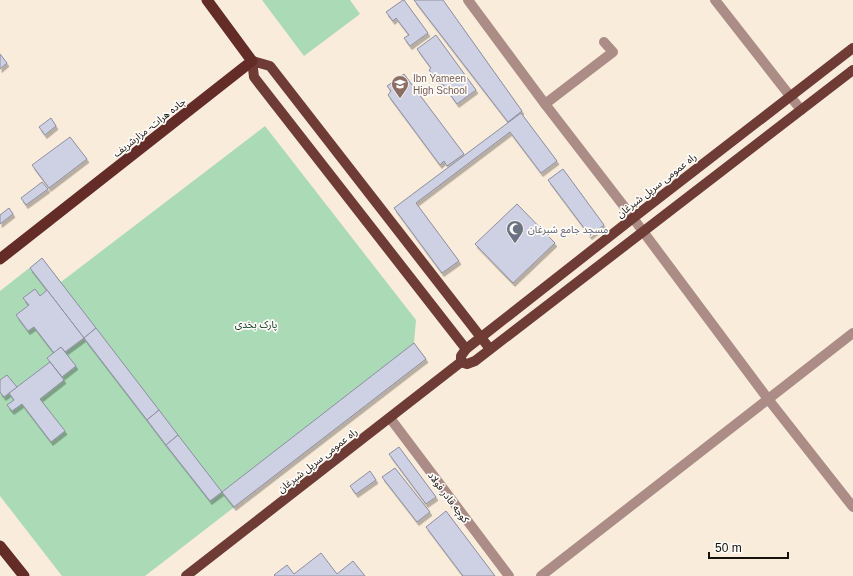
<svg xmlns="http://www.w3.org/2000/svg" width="853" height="576" viewBox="0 0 853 576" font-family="Helvetica,'Noto Sans Arabic',sans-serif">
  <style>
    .green { fill: #abdab6 }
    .building { fill: #ced0e4; stroke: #8d8ea1; filter: url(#shadow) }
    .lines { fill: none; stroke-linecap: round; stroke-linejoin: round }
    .minor { stroke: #ab8c87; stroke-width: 10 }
    .primary { stroke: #6f3b35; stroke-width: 10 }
    .trunk { stroke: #642c27; stroke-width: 11 }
    .labels { text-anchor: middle; stroke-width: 3.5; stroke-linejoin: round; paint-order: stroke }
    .education-label { font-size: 10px; fill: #785e54; stroke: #fefbf8; text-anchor: start }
    .street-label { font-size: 10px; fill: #15110b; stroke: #fefbf8 }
    .worship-label { font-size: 10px; fill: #5b616d; stroke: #fefbf8; text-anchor: start }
    .park-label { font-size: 10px; fill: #043317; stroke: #fefbf8 }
  </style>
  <defs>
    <filter id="shadow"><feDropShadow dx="2" dy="3.5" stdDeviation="0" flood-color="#0004"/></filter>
  </defs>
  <rect width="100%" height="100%" fill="#faecda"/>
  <g class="green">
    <polygon points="262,0 350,0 360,14 304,56"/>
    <polygon points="265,126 416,320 414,343 426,359 145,576 62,576 0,496 0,291 42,258 61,282"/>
  </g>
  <g class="building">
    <polygon points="403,0 404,0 428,33 410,46 404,38 409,35 396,18 393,21 386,12"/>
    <polygon points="414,0 443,0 522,111 508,122"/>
    <polygon points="436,35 476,90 457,104 442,83 440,85 429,70 431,68 417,49"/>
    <polygon points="0,54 7,63 0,69"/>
    <polygon points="404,74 464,154 447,166 444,161 440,165 388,95 391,91 387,86"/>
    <polygon points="521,113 557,161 541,173 510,132 416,203 459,261 442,273 394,208"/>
    <polygon points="51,118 56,126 45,135 39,127"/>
    <polygon points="70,137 87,159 49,188 32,165"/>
    <polygon points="563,169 604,225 590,236 548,180"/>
    <polygon points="42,182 48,189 26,205 21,198"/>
    <polygon points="517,204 555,243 513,283 475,244"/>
    <polygon points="9,208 13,214 0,224 0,215"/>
    <polygon points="42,258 96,328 84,338 30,268"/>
    <polygon points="35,289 40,296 47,290 84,338 65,352 61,347 54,353 34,327 28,331 16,315 29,305 23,298"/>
    <polygon points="96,328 159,410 147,420 84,338"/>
    <polygon points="414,343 426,359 234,507 222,492"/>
    <polygon points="61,347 76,366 62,377 47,358"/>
    <polygon points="50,362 64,380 40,399 65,431 51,442 22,404 12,411 7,405 14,400 9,393"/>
    <polygon points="7,375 17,387 4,397 0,392 0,380"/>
    <polygon points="159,410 178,435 166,445 147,420"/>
    <polygon points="178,435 222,492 210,501 166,445"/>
    <polygon points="399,447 436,497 426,504 389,454"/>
    <polygon points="395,468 430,512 417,522 382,477"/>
    <polygon points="370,471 376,480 356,494 350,486"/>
    <polygon points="446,511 495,576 463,576 426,527"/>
    <polygon points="321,553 337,574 353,561 365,576 275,576 274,575 287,565 294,574"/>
  </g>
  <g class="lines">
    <g class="minor">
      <polyline points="468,0 545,104 633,218 768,399 853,507"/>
      <polyline points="715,0 801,110"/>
      <polyline points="545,104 613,52 604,42"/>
      <polyline points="390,418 509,576"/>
      <polyline points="541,576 853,333"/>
    </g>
    <g class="primary">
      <polyline points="466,349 254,77 252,61 270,66 490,349"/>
      <polyline points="461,362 461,356 466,349 633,218 853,48"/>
      <polyline points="461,362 467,364 475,361 853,70"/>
      <polyline points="186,576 461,362"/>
    </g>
    <g class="trunk">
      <polyline points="0,259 252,61 207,0"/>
      <polyline points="0,546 24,576"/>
    </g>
  </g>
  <defs>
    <symbol id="school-pin" viewBox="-11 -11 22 30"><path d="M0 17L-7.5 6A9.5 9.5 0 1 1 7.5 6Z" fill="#8d6e63" stroke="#fefbf8"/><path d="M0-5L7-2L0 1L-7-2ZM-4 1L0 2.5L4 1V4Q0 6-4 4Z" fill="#fff"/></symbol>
    <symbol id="mosque-pin" viewBox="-11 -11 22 30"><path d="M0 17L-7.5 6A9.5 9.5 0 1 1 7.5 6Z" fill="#6b7280" stroke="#fefbf8"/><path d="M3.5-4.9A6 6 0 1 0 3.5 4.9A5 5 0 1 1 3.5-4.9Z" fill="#fff"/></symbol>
  </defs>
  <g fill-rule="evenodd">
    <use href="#school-pin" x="390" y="74" width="20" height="27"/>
    <use href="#mosque-pin" x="505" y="219" width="20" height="27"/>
  </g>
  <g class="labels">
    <g class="education-label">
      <text x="413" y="82">Ibn Yameen<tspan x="413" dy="12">High School</tspan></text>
    </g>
    <g class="street-label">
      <text transform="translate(149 127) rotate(-38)" y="4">جاده هرات- مزارشریف</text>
      <text transform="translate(656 185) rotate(-38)" y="4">راه عمومی سرپل شبرغان</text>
      <text transform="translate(317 460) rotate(-38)" y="4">راه عمومی سرپل شبرغان</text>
      <text transform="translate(449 497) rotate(53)" y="4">کوچه قادر فولاد</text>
    </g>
    <g class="worship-label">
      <text x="528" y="233">مسجد جامع شبرغان</text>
    </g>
    <g class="park-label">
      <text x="256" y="328">پارک بخدی</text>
    </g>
  </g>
  <path d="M709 552v6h79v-6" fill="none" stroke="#15110b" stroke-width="2"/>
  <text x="715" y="552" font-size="12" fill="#15110b" stroke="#fefbf8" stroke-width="3" paint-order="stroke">50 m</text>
</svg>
